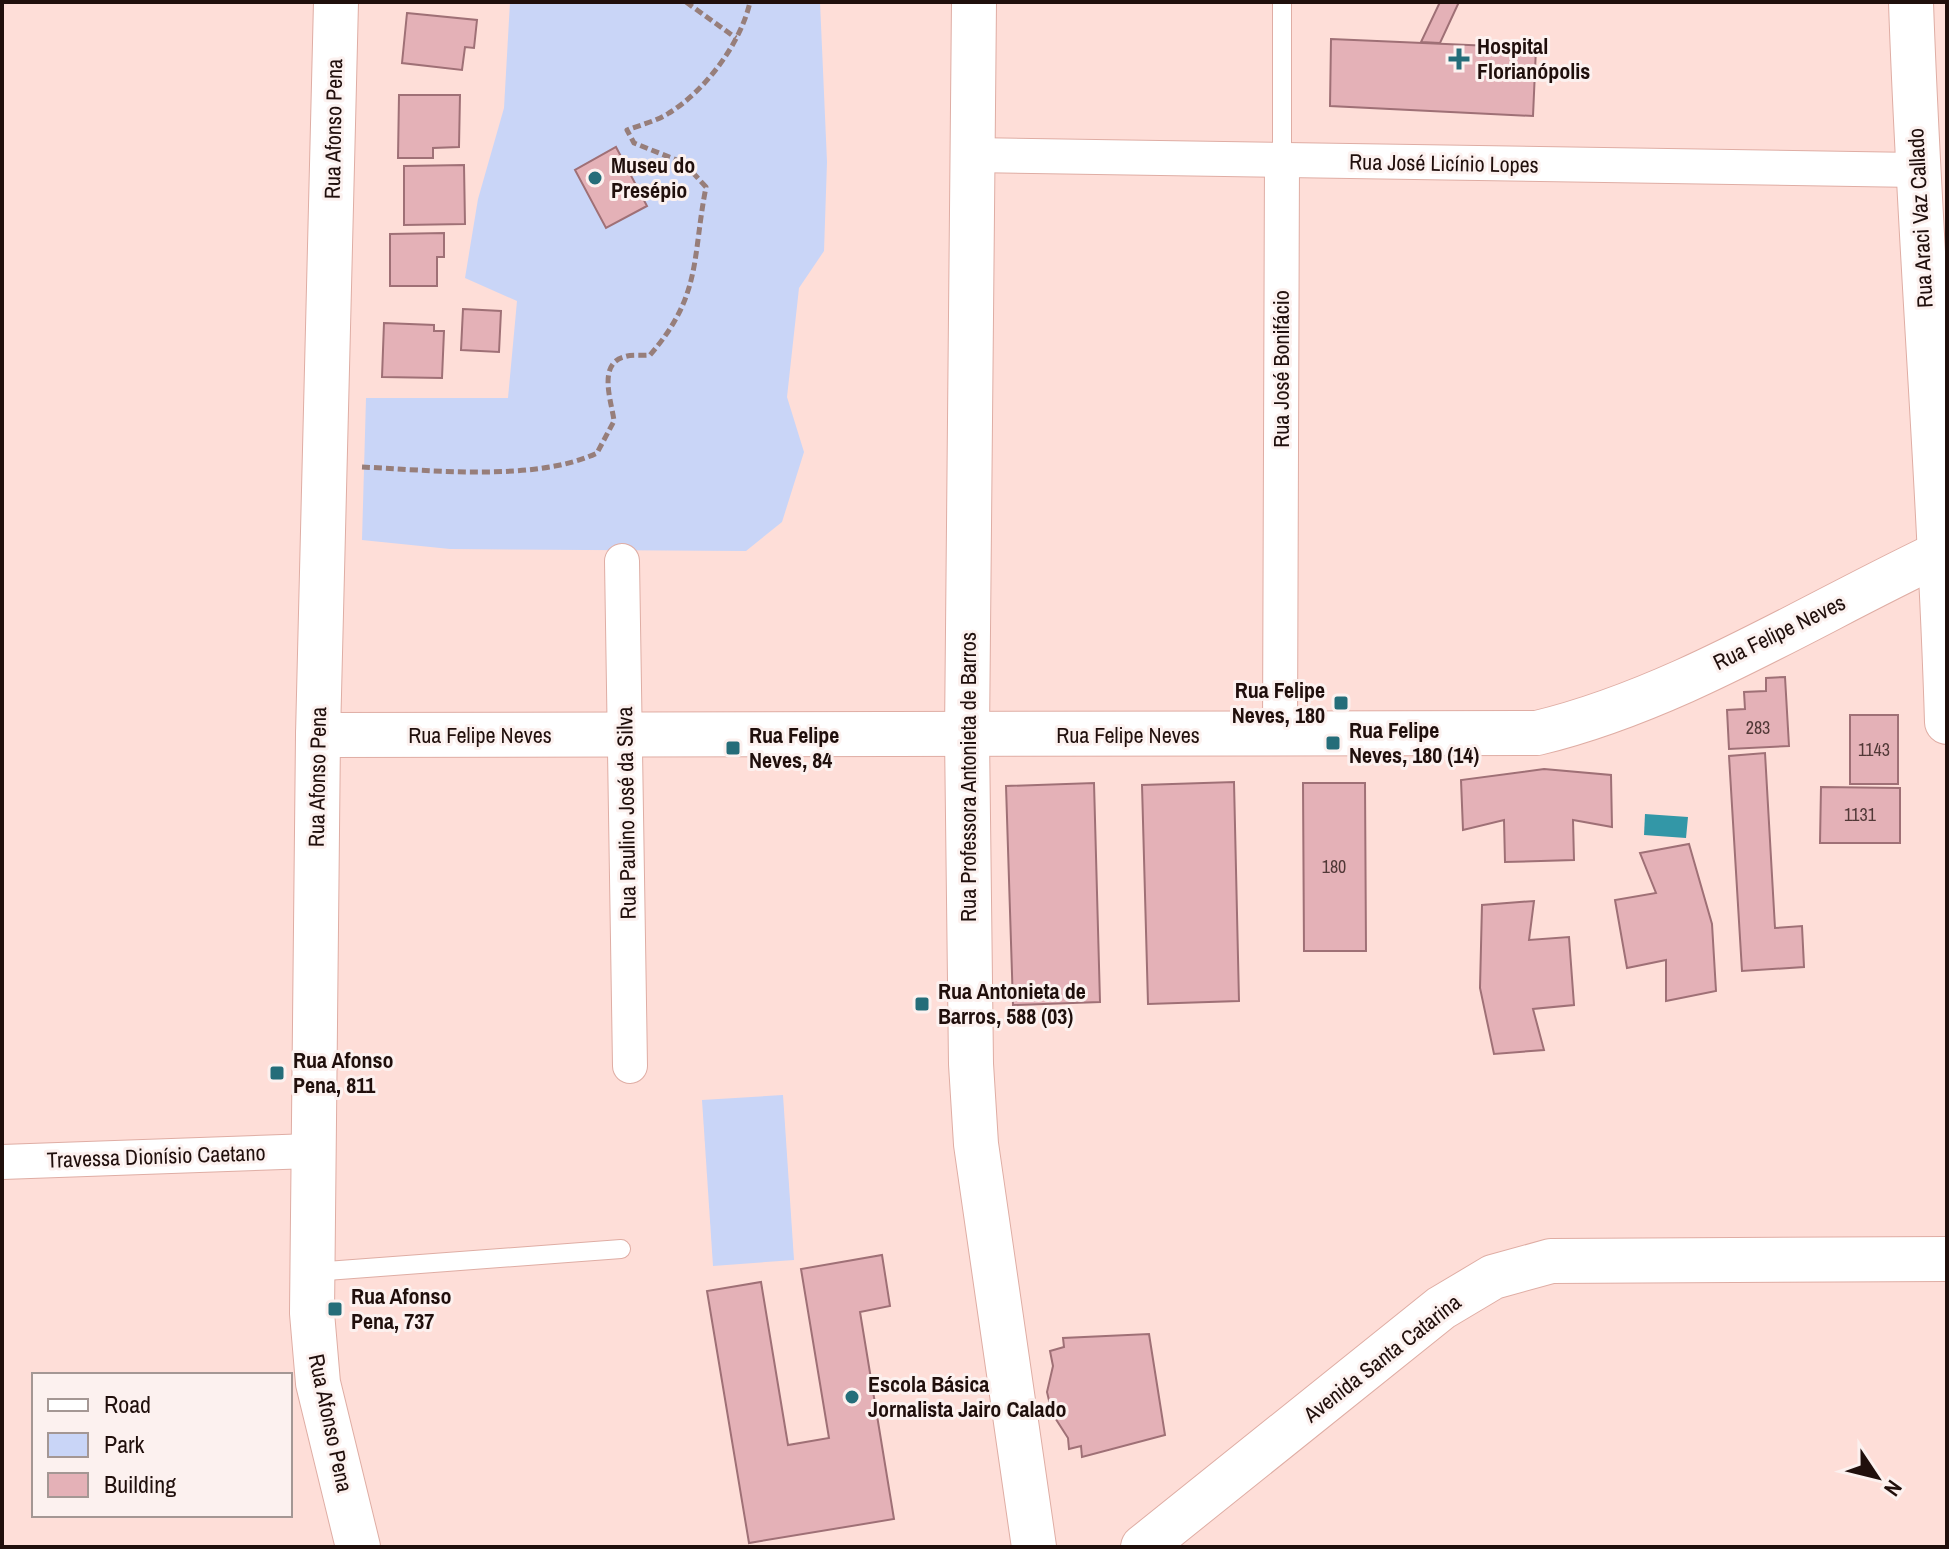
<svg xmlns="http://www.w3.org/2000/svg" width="1949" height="1549" viewBox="0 0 1949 1549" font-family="'Archivo Narrow',sans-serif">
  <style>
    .green { fill: #c9d5f7 }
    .water { fill: #3397a7 }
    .building { fill: #e4b1b7; stroke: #9f7076; stroke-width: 2 }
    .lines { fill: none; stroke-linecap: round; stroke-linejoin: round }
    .service-casing { stroke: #dfada4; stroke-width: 20 }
    .minor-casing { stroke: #dfada4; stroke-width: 36 }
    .tertiary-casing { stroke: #dfada4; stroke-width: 46 }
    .secondary-casing { stroke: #dfada4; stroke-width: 46 }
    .path { stroke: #977e7a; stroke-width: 5; stroke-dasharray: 8 4; stroke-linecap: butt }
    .service { stroke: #fff; stroke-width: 18 }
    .minor { stroke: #fff; stroke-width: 34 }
    .tertiary { stroke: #fff; stroke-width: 44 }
    .secondary { stroke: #fff; stroke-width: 44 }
    .poi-dot { fill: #256d79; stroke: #fcf1ef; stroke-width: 3 }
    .labels { text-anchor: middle; stroke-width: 6; stroke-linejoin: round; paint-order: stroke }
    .number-label { font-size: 18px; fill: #513837 }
    .poi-label { font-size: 22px; font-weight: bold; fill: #200f0c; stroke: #fcf1ef; text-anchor: start }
    .street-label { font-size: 22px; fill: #200f0c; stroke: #fcf1ef }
  </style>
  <rect width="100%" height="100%" fill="#feded8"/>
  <g class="green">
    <polygon points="510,2 820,2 827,162 824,251 799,288 787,397 804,452 782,522 746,551 450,549 362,540 366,398 508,398 517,301 465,278 478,199 504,108"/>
    <polygon points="783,1095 794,1260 713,1266 702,1100"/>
  </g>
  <polygon class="water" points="1645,814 1688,817 1686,838 1644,835"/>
  <g class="building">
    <polygon points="1440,2 1459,2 1440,43 1421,42"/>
    <polygon points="407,13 477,20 474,48 465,47 462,70 402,63"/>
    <polygon points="1331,39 1536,48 1533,116 1330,106"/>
    <polygon points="399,95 460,95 459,147 433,148 433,158 398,158"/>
    <polygon points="616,147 647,206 606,228 575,170"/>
    <polygon points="464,165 465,224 404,225 404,166"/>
    <polygon points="444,233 444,257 437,257 437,286 390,286 390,234"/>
    <polygon points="463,309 501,311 499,352 461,350"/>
    <polygon points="384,323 434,325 434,331 444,331 442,378 382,377"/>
    <polygon points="1785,677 1789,746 1729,749 1727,710 1745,709 1744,692 1766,691 1766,678"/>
    <rect x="1850" y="715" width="48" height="69"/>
    <polygon points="1765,753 1775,928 1802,926 1804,967 1742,971 1729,756"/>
    <polygon points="1544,769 1611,775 1612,827 1573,820 1574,860 1505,862 1504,820 1463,830 1461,780"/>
    <polygon points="1234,782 1239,1001 1148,1004 1142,785"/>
    <polygon points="1094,783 1100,1002 1013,1005 1006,786"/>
    <polygon points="1303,783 1365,783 1366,951 1304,951"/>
    <polygon points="1821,787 1900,788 1900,843 1820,843"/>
    <polygon points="1689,844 1712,924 1716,991 1666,1001 1666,960 1627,968 1615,900 1656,893 1640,853"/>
    <polygon points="1534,901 1529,940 1569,937 1574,1005 1533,1009 1544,1050 1494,1054 1480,988 1482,905"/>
    <polygon points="882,1255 890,1306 860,1312 894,1519 749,1543 707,1291 761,1282 788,1445 829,1438 801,1269"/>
    <polygon points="1149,1334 1165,1435 1082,1457 1081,1446 1069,1449 1068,1438 1052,1413 1047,1392 1053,1366 1050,1351 1064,1347 1063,1338"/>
  </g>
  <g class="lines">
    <defs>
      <g id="service">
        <polyline points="1282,160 1282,2"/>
        <polyline points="313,1272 621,1249"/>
      </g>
      <g id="minor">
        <polyline points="972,155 1916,170"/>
        <polyline points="622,561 630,1066"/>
        <polyline points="1280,735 1282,160"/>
        <polyline points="2,1162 311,1151"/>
      </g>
      <g id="tertiary">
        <polyline points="974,2 967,735 971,1064 976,1144 1034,1547"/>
        <path d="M 318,735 L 1537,733 C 1679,699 1814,612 1947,550"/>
        <polyline points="1143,1547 1441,1308 1493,1277 1551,1261 1947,1259"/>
      </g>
      <g id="secondary">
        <polyline points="336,2 318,735 312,1313 318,1383 358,1547"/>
        <path d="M 1911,2 C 1919,242 1940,482 1947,722"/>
      </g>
    </defs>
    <use href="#service" class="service-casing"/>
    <use href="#minor" class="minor-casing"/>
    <use href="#tertiary" class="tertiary-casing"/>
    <use href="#secondary" class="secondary-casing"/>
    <g class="path">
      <polyline points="686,2 736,38"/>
      <path d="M 362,467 C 429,470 537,482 597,453 L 614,421 C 612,403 597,364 624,357 C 631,354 642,356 650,355 C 702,295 692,258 706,187 L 684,163 L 634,143 L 627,130 C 640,125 657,121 669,113 C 705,91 741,43 750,2"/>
    </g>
    <use href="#service" class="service"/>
    <use href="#minor" class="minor"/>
    <use href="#tertiary" class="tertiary"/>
    <use href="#secondary" class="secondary"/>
  </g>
  <g class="poi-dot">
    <path d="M1455 47h8v8h8v8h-8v8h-8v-8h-8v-8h8z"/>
    <circle cx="595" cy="178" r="8"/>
    <rect x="1333" y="695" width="16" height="16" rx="4"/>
    <rect x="1325" y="735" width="16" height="16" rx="4"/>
    <rect x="725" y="740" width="16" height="16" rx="4"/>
    <rect x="914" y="996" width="16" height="16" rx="4"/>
    <rect x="269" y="1065" width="16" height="16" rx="4"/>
    <rect x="327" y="1301" width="16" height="16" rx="4"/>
    <circle cx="852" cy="1397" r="8"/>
  </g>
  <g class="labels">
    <g class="number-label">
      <text x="1758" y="734">283</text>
      <text x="1874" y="756">1143</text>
      <text x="1860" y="821">1131</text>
      <text x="1334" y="873">180</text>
    </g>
    <g class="poi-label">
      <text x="1477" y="54">Hospital<tspan x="1477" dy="25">Florianópolis</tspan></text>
      <text x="611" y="173">Museu do<tspan x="611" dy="25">Presépio</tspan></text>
      <text x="1325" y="698" text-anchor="end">Rua Felipe<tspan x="1325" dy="25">Neves, 180</tspan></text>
      <text x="1349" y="738">Rua Felipe<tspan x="1349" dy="25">Neves, 180 (14)</tspan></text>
      <text x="749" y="743">Rua Felipe<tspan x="749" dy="25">Neves, 84</tspan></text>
      <text x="938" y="999">Rua Antonieta de<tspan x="938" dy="25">Barros, 588 (03)</tspan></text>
      <text x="293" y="1068">Rua Afonso<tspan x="293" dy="25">Pena, 811</tspan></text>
      <text x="351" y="1304">Rua Afonso<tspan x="351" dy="25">Pena, 737</tspan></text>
      <text x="868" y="1392">Escola Básica<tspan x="868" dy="25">Jornalista Jairo Calado</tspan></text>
    </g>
    <g class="street-label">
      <text transform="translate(333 129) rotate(-89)" y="8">Rua Afonso Pena</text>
      <text transform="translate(1444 163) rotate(1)" y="8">Rua José Licínio Lopes</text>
      <text transform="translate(1920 218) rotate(-93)" y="8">Rua Araci Vaz Callado</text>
      <text transform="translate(1281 369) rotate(-90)" y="8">Rua José Bonifácio</text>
      <text transform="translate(1779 632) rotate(-26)" y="8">Rua Felipe Neves</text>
      <text x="480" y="743">Rua Felipe Neves</text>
      <text x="1128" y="743">Rua Felipe Neves</text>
      <text transform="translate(317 777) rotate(-89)" y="8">Rua Afonso Pena</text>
      <text transform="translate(968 777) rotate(-90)" y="8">Rua Professora Antonieta de Barros</text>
      <text transform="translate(626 813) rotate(-91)" y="8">Rua Paulino José da Silva</text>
      <text transform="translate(156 1156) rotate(-2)" y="8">Travessa Dionísio Caetano</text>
      <text transform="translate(1382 1358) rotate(-38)" y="8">Avenida Santa Catarina</text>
      <text transform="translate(331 1423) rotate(78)" y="8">Rua Afonso Pena</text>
    </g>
  </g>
  <rect width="1949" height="1549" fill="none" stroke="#200f0c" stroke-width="8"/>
  <rect x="32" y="1373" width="260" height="144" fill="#fcf1ef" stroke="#a49794" stroke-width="2"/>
  <rect x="48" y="1399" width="40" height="12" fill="#ffffff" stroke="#a49794" stroke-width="2"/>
  <text x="104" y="1413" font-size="24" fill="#200f0c">Road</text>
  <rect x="48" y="1433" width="40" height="24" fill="#c9d5f7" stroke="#a49794" stroke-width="2"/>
  <text x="104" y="1453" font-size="24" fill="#200f0c">Park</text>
  <rect x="48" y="1473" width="40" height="24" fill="#e4b1b7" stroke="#a49794" stroke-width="2"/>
  <text x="104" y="1493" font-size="24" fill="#200f0c">Building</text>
  <g transform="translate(1877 1477) rotate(125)" stroke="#fcf1ef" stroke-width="6" paint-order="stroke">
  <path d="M0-6L14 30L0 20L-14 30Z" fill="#200f0c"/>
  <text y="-12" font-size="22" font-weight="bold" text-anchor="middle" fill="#200f0c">N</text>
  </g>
</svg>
